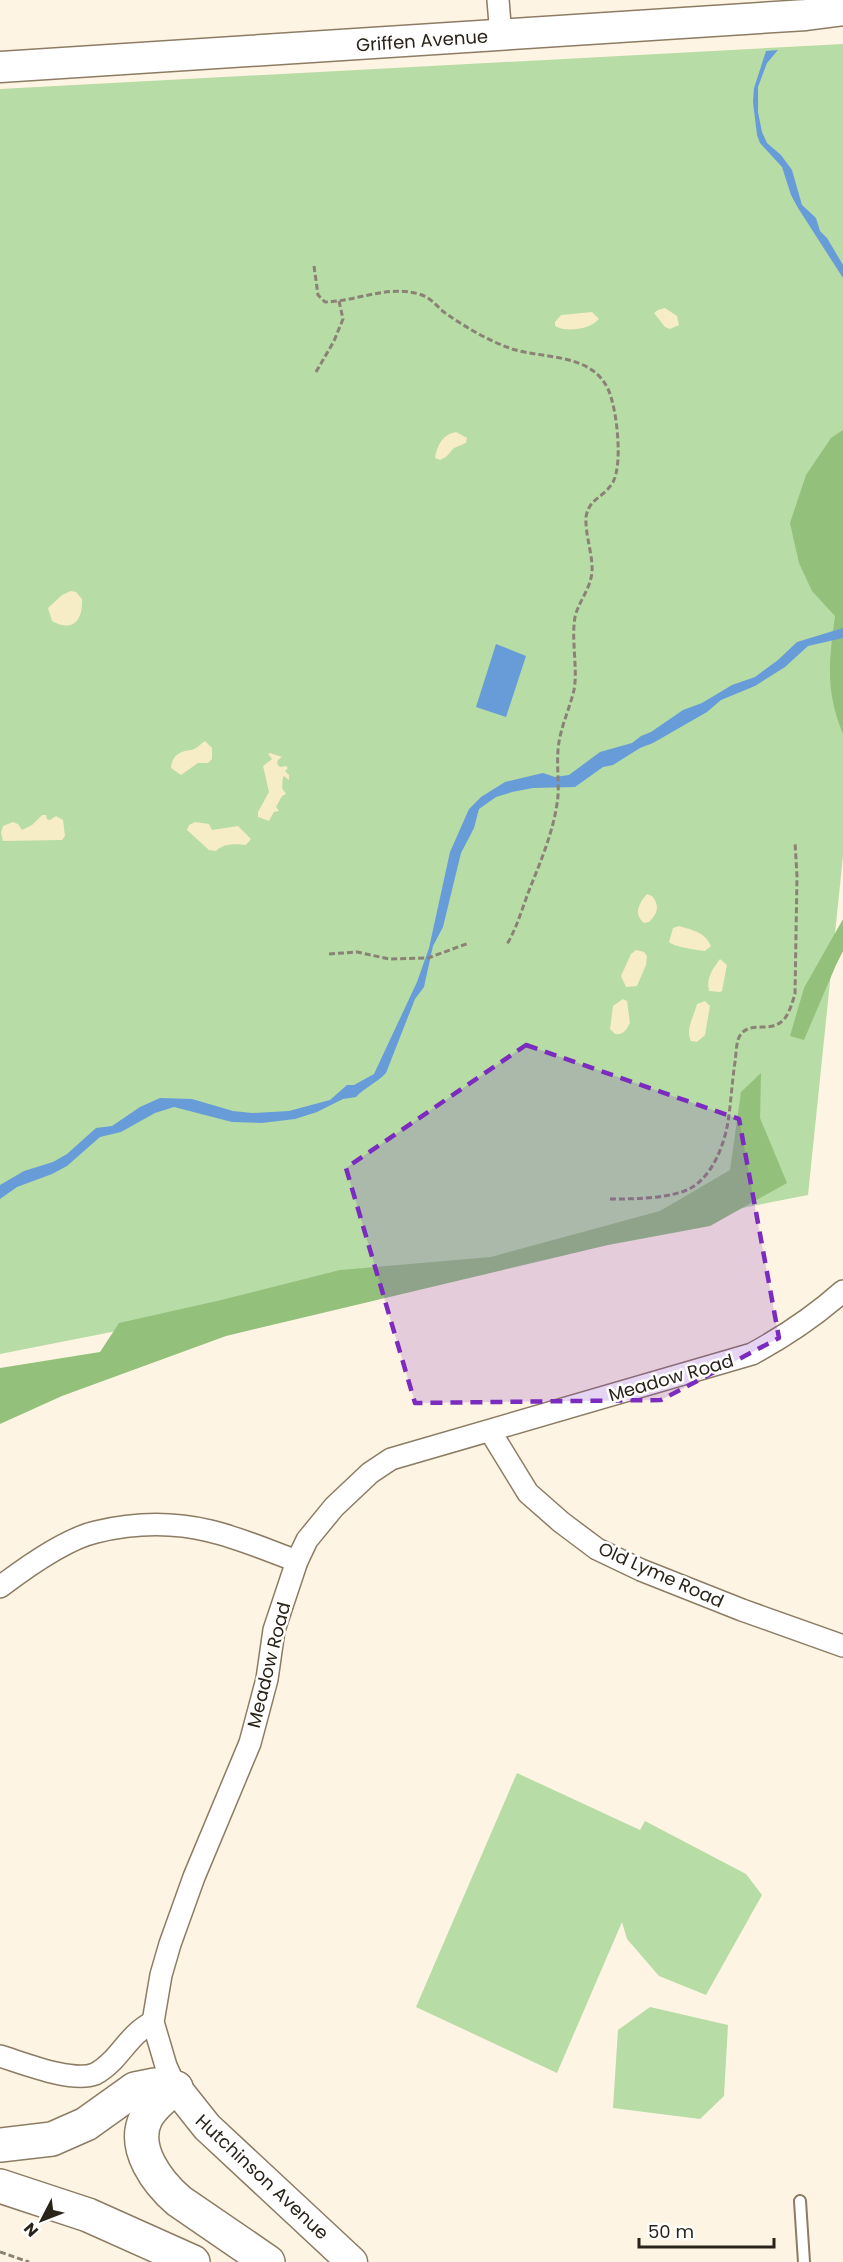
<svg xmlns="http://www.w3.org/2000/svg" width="843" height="2262" viewBox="0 0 843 2262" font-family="Poppins,sans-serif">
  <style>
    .green { fill: #b7dca5 }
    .forest { fill: #93c17c }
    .sand { fill: #f6ecc6 }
    .water { fill: #679cd9 }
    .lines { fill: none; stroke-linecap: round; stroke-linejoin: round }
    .lane-casing { stroke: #8c7c63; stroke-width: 14 }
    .street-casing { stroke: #8c7c63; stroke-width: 24 }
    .secondary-casing { stroke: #8c7c63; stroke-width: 33 }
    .highway-casing { stroke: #8c7c63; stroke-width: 36 }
    .path { stroke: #8a8275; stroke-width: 3; stroke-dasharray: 6 3; stroke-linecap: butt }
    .lane { stroke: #fff; stroke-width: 10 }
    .street { stroke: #fff; stroke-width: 21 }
    .secondary { stroke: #fff; stroke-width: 30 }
    .highway { stroke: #fff; stroke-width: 33 }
    .marked { fill: #7b2cbf; fill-opacity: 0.2; stroke: #7b2cbf; stroke-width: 4.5; stroke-dasharray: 12 8; stroke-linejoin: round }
    .labels { text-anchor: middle; stroke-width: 5; stroke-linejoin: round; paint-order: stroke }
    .street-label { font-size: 18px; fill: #292319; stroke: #fff }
  </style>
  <rect width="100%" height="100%" fill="#fef4e3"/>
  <g class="green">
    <polygon points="843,44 843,856 808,1195 0,1354 0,89"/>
    <polygon points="517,1773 640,1830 645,1821 746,1874 762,1895 706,1995 659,1976 627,1939 622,1922 557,2073 416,2007"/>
    <polygon points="650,2007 728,2025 724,2096 700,2119 613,2108 618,2030"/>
  </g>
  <g class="forest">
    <path d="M 843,430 L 843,734 C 825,690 829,662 835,616 L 812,591 L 799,563 L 790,523 L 806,475 L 831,438 Z"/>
    <polygon points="843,919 843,951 836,965 804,1040 790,1036 804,988"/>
    <polygon points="761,1073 760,1118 787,1183 710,1226 608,1245 226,1336 62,1396 0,1424 0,1368 100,1352 119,1323 217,1301 340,1270 491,1257 660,1211 730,1170 741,1092"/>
  </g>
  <g class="sand">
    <polygon points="665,308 677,316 679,325 670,329 665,327 654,313 658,310"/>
    <path d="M 592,312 L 599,319 C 591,329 566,333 555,326 L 555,322 L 561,315 Z"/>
    <path d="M 456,432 L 467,438 L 466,443 L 454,448 L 446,457 L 440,460 L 435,458 C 437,445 443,434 456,432 Z"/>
    <path d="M 71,591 L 76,592 L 82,599 C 83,620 73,633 52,621 L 48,608 L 62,595 Z"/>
    <path d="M 205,741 L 212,748 L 212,759 L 208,763 L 198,763 L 181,775 L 171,768 C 172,755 180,751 191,750 C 197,749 200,744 205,741 Z"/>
    <polygon points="270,753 282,757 278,760 277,764 280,767 286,766 288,768 285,771 289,775 289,780 284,776 283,777 282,788 286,794 282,796 276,807 279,811 274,812 269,821 258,817 258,812 269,792 263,766 272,759 268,754"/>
    <polygon points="42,815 46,815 47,819 50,820 56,816 63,820 65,836 62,840 3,841 1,833 3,826 13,822 18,824 22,830 32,825"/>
    <path d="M 195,822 L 209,824 L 212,830 L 238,826 L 251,839 L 246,845 C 236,844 224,843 216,851 L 209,850 L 187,830 L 189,825 Z"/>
    <path d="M 647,894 L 652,896 C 660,906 658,913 649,922 L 644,923 C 633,914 639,903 647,894 Z"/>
    <path d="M 679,926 C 692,930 705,932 711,946 L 705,951 C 697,950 674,947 669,942 L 673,928 Z"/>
    <polygon points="636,950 644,952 647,956 646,965 637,986 626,987 621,976 631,954"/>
    <path d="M 720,959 L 727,965 L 722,991 L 720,992 L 709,991 C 706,978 712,970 720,959 Z"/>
    <path d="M 623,999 L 627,1001 L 630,1023 C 626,1030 624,1035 615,1034 L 610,1029 L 613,1006 Z"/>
    <path d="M 705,1001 L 710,1006 L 705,1035 L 697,1042 L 691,1041 C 685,1030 694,1016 697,1004 Z"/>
  </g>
  <g class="water">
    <polygon points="778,50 767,63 758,87 758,112 762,132 767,143 781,155 792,170 802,205 816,218 820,231 827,238 843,265 843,278 798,208 791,195 782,167 760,143 757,135 753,102 754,88 766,51"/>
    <path d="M 843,628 L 843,638 L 808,646 L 785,667 L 755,686 L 721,700 L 707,712 L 653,743 L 640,748 L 613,765 L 603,767 L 575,787 L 533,788 L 512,792 L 496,797 L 479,809 L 474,828 L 461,853 L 443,927 L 433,946 L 424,987 L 415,999 L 386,1073 C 377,1083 365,1087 356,1097 L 343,1099 L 317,1112 L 295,1119 L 262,1123 L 232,1122 L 174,1107 L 155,1113 L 121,1132 L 100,1137 L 67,1166 L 52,1174 L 17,1187 L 0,1199 L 0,1185 L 24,1171 L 53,1162 L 67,1154 L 96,1128 L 112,1126 L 140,1107 L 160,1098 L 192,1099 L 233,1111 L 252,1113 L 289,1111 L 330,1100 L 347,1085 L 354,1085 L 374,1074 L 417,982 L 429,948 L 450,852 L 469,809 L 481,797 L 505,782 L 543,773 L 555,777 L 569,775 L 600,752 L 632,743 L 641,736 L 651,732 L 683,710 L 702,703 L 732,685 L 755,677 L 778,660 L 797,642 Z"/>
    <polygon points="496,644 526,656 506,717 476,707"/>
  </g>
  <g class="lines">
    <defs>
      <polyline id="lane" points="800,2201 804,2262"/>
      <g id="street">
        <polyline points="498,0 501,36"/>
        <polyline points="490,1431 528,1493 561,1522 597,1549 641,1570 742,1610 843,1646"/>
        <path d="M 0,1587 C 25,1568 65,1539 96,1532 C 133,1523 173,1522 210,1531 C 240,1538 269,1551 297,1561"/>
        <path d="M 0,2056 C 23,2063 72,2083 95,2074 C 101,2071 108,2065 113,2060 C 126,2046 135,2031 153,2022"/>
        <path d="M 176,2088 L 166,2066 L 153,2022 L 161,1975 L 170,1944 L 194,1877 L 250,1743 L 267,1679 L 274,1630 L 297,1561 L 307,1540 L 334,1507 L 370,1473 L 391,1459 L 752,1354 C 785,1336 815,1316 843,1291"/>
      </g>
      <g id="secondary">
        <polyline points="0,67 806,15 843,10"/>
        <polyline points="176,2088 207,2127 352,2262"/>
      </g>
      <g id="highway">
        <path d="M 176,2088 C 165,2096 153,2105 146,2118 C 131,2148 158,2183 179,2201 L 268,2262"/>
        <polyline points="0,2145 52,2139 86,2124 135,2089 155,2085 176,2088"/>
        <polyline points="0,2186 88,2215 193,2262"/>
      </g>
    </defs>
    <use href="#lane" class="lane-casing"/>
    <use href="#street" class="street-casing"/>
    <use href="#secondary" class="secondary-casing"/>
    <use href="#highway" class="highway-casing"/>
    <g class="path">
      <path d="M 314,266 L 318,295 L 325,302 C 358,301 386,285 419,294 C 433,298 437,308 448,315 C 467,328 489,341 512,349 C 545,359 591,353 608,389 C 617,408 623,464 613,482 C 604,498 589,498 586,517 C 585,535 593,555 592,571 C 591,589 579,600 575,617 C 571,640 578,669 574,690 C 570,707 562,724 559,742 C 556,760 559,778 558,796 C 555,826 543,856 532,883 C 523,905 518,926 506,946"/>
      <polyline points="316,372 334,341 343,319 339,301"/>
      <polyline points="329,954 357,952 389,959 428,958 469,943"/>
      <path d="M 610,1199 C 634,1199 670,1199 691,1188 C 713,1175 724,1145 728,1122 C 731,1102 732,1082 735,1062 C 736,1055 736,1047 738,1040 C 745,1019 768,1033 781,1022 C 789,1016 792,1003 795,994 L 797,876 L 795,842"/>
      <polyline points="0,2252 29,2262"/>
    </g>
    <use href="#lane" class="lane"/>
    <use href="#street" class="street"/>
    <use href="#secondary" class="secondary"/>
    <use href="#highway" class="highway"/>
  </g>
  <path class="marked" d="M 526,1045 L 739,1119 L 779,1338 L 661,1400 L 415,1403 L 346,1168 Z"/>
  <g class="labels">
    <g class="street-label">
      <text transform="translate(422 41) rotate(-4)" y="6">Griffen Avenue</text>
      <text transform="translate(671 1378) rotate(-16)" y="6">Meadow Road</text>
      <text transform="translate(661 1575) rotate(24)" y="6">Old Lyme Road</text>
      <text transform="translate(269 1665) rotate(-76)" y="6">Meadow Road</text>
      <text transform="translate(262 2177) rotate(43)" y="6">Hutchinson Avenue</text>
    </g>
  </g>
  <g transform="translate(42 2220) rotate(228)" stroke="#ffffff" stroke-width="4.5" paint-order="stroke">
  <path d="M0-4.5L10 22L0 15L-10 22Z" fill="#292319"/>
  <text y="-9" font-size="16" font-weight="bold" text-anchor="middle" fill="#292319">N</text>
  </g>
  <path d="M639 2238v9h135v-9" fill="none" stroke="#292319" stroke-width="3"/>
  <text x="648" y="2238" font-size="18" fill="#292319" stroke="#ffffff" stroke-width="4.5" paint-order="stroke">50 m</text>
</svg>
